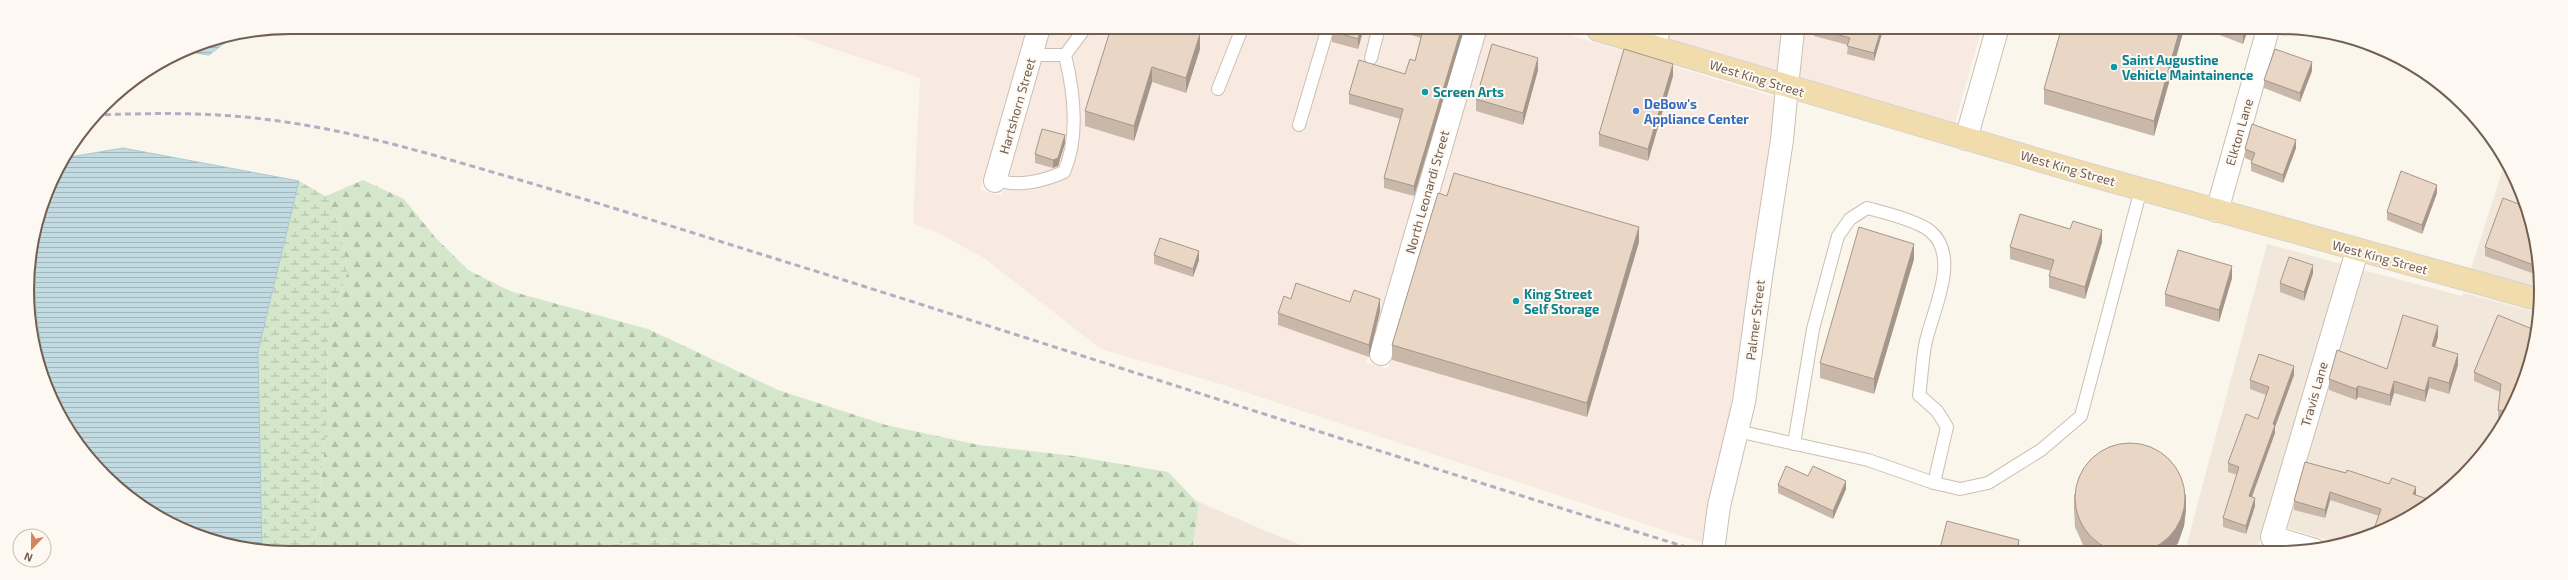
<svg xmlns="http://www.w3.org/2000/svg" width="2568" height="580" viewBox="0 0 2568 580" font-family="'Exo 2',sans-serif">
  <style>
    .residential { fill: #f1e8db }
    .commercial { fill: #f9eae1 }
    .forest { fill: url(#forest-firs) }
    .wetland { fill: url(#wetland-marsh) }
    .water { fill: url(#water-rules); stroke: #a9c9d2 }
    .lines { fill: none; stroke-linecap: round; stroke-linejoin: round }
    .service-casing { stroke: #cbbfb2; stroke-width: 14 }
    .minor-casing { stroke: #cbbfb2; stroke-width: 24 }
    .tertiary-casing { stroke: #cbbfb2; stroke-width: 24 }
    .secondary-casing { stroke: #cdbfb0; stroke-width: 24 }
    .primary-casing { stroke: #d8d2ce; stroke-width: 24 }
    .service { stroke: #fff; stroke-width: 12 }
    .minor { stroke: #fff; stroke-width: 22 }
    .tertiary { stroke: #fff; stroke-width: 22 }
    .secondary { stroke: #fff; stroke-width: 22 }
    .primary { stroke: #f0dcad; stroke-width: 22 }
    .rail { stroke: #baaac4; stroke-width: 3; stroke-dasharray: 6 4; stroke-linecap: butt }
    .wall { fill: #c9b8a9 }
    .shaded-wall { fill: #a4968a }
    .building { fill: #ead6c5; stroke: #a4968a }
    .culture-dot { fill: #0f9aa8; stroke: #fdf9f2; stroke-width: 1.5 }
    .shop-dot { fill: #3f7fe0; stroke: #fdf9f2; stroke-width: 1.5 }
    .labels { text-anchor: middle; stroke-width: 4; stroke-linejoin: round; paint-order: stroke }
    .culture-label { font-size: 13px; font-weight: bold; fill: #0d838f; stroke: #fdf9f2; text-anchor: start }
    .street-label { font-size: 13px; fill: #735f51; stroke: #fdf9f2 }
    .shop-label { font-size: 13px; font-weight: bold; fill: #366cbe; stroke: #fdf9f2; text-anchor: start }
    .rim { fill: none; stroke: #735f51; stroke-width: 2 }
  </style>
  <defs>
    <pattern id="forest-firs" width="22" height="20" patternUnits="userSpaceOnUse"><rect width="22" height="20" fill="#d4e7cb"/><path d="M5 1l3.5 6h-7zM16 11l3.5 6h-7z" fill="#b0bea7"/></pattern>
    <pattern id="wetland-marsh" width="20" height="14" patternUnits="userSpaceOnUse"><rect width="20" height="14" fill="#d4e7cb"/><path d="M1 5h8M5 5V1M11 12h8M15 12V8" fill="none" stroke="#b0bea7"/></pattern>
    <pattern id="water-rules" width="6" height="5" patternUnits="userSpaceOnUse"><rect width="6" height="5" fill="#c2dbe2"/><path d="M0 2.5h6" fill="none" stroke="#a2b5ba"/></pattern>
  </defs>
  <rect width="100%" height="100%" fill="#faf6ec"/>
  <g class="residential">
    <polygon points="2505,162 2514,174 2532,222 2540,273 2540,287 2471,269"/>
    <polygon points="2267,244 2342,264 2258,546 2273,551 2185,551"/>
    <polygon points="2363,270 2462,296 2464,293 2539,313 2539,325 2514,407 2464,476 2394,526 2337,543 2287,528"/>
    <polygon points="1197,501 1259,528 1316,551 1192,551 1199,504"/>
  </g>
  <g class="commercial">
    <polygon points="1463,30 1366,363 1388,369 1487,30 1553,30 1775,97 1771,139 1731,408 1708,504 1703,543 1220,384 1101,349 984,258 940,234 913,223 920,78 781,31 1027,31 980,190 1002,196 1050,31"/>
    <polygon points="1670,30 1781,30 1777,71 1668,38"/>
    <polygon points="1804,30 1981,30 1955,123 1799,78"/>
  </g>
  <polygon class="forest" points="363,180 404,199 434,236 468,270 510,291 648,329 778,390 886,425 979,445 1074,456 1168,472 1199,504 1192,551 842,551 827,538 782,539 734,545 656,539 609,545 593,551 314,551 327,422 328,332 348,270 338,221 326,196"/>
  <g class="wetland">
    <polygon points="299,181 327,197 338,221 348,270 328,332 327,422 314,551 262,551 258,351"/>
    <polygon points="827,538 842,551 593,551 609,545 656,539 734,545 782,539"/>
  </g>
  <g class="water">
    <polygon points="232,34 231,38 209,55 182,51 190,47"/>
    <path d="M 123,148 L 299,181 L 258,351 L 262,551 C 235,551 205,539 181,528 C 44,466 0,288 64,158 Z"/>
  </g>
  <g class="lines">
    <defs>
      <g id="service">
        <polyline points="1032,55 1065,55 1083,31"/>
        <polyline points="1371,58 1378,31"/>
        <polyline points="1218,89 1241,31"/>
        <polyline points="1299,125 1327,31"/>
        <path d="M 995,179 C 1016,188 1044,181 1064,172 C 1080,136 1074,92 1065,55"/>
        <polyline points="1737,431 1868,460 1934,483 1960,489 1988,483 2041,450 2081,416 2141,189"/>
        <path d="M 1794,444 L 1813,329 L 1838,236 L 1850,219 L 1867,208 C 1883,212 1918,221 1930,231 C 1961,256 1933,310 1926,341 C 1922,358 1922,377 1919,395 L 1937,411 L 1947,427 L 1934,483"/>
      </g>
      <g id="minor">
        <polyline points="1654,47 1659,30"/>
        <polyline points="1966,139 1997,30"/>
        <polyline points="995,181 1038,31"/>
        <polyline points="2217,211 2268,29"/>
        <polyline points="1381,354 1475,30"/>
        <polyline points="2315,550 2272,537 2357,251"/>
      </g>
      <polyline id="tertiary" points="1713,551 1719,506 1744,402 1761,277 1782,140 1787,87"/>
      <polyline id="secondary" points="1787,87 1793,30"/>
      <polyline id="primary" points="1598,30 2083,173 2540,300"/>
    </defs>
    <use href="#service" class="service-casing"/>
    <use href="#minor" class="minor-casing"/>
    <use href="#tertiary" class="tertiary-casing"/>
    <use href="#secondary" class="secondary-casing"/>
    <use href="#primary" class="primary-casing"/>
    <use href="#service" class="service"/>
    <use href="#minor" class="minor"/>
    <use href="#tertiary" class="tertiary"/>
    <use href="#secondary" class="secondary"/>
    <use href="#primary" class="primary"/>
    <path class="rail" d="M 95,115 C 153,113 213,112 271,120 C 349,130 424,152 499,174 C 604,204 708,238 812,270 C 1108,363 1403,460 1699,551"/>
  </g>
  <g class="wall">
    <polygon points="2184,29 2154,136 2044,104 2044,89"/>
    <polygon points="2204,29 2248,29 2243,44"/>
    <polygon points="1394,30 1464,30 1414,196 1384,188 1384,178 1400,119 1349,104 1349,94 1405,74 1415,61 1421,38"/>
    <polygon points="1812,30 1883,30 1874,61 1847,54 1848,45 1814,36"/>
    <polygon points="1110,31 1200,49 1186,93 1152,82 1134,141 1085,126 1085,111"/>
    <polygon points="1332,31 1363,31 1358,49 1332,42"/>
    <polygon points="1538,70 1523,125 1476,111 1476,99"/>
    <polygon points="2312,71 2300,102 2264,88 2264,80"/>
    <polygon points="1673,76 1648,161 1599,146 1599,134"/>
    <polygon points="1065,143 1058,166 1053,168 1035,163 1035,154"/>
    <polygon points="2296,148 2283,183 2251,171 2251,163 2252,161 2245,158 2245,149"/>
    <polygon points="2437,193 2422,234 2387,220 2387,212"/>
    <polygon points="1447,196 1639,242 1587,417 1392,360 1392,345"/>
    <polygon points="2532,222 2540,273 2540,276 2485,256 2485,247"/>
    <polygon points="2070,229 2102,242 2085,299 2049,288 2049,276 2051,271 2010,259 2010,247"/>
    <polygon points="1154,255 1199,260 1193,277 1154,264"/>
    <polygon points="1914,259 1874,394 1820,378 1820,363"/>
    <polygon points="2313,273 2304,301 2280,292 2280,283"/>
    <polygon points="2232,278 2219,322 2165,306 2165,294"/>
    <polygon points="1291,299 1350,302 1380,311 1369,357 1278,325 1278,313"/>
    <polygon points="2498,315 2514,407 2505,419 2498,418 2498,410 2500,392 2474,381 2474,372"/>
    <polygon points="2438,337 2435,347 2458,365 2449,394 2429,388 2425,402 2394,393 2390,406 2358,397 2356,400 2329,390 2329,379 2387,369"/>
    <polygon points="2294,375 2275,427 2275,433 2252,497 2255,506 2246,534 2223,527 2223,518 2237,475 2228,472 2228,463 2258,419 2266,395 2250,389 2250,380"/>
    <polygon points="2305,462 2389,484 2379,516 2330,500 2325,518 2294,510 2294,501"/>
    <polygon points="1808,476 1846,489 1833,519 1778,493 1778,485"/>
    <polygon points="2074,494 2186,509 2184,526 2178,543 2171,551 2089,551 2083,545 2075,527 2074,509"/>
    <rect x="1940" y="548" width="79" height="3"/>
  </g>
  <g class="shaded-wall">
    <polygon points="2180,29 2184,29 2154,136 2154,121"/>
    <polygon points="2243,29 2248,29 2243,44"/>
    <polygon points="1461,30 1464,30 1414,196 1414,186"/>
    <polygon points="1881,30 1883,30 1874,61 1874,53"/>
    <polygon points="1360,31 1363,31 1358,49 1358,39"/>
    <polygon points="1200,34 1200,49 1186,93 1186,78"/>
    <polygon points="1538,58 1538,70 1523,125 1523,113"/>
    <polygon points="2312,62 2312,71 2300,102 2300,93"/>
    <polygon points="1673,64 1673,76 1648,161 1648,149"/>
    <polygon points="1152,67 1152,82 1134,141 1134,126"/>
    <polygon points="1065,135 1065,143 1058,166 1053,168 1053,160"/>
    <polygon points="2296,140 2296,148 2283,183 2283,175"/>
    <polygon points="2437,185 2437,193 2422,234 2422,225"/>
    <polygon points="1639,227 1639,242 1587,417 1587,403"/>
    <polygon points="2102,230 2102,242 2085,299 2085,287"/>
    <polygon points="1914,244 1914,259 1874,394 1874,379"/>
    <polygon points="1199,251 1199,260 1193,277 1193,269"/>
    <polygon points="2313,265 2313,273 2304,301 2304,292"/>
    <polygon points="2232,266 2232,278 2219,322 2219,310"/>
    <polygon points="1380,299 1380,311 1369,357 1369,345"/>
    <polygon points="2438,326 2438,337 2432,357 2432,346"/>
    <polygon points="2458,354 2458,365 2449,394 2449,383"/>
    <polygon points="2294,366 2294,375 2275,427 2275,433 2249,504 2249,496 2273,424"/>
    <polygon points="2429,377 2429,388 2425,402 2425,391"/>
    <polygon points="2394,381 2394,393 2390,406 2390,395"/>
    <polygon points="2358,386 2358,397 2356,400 2356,389"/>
    <polygon points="1846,481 1846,489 1833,519 1833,511"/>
    <polygon points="2416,487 2416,495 2413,494"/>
    <polygon points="2330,492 2330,500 2325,518 2325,510"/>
    <polygon points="2186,494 2186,509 2184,526 2178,543 2171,551 2150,551"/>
    <polygon points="2255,498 2255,506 2246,534 2246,526"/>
    <polygon points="2019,540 2019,551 2017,551"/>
  </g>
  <g class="building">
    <polygon points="2180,29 2154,121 2044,89 2061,30"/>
    <polygon points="1423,30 1461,30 1414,186 1384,178 1403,109 1349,94 1359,60 1405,74 1410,59 1415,61"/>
    <polygon points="1821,30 1881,30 1874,53 1847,46 1850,38"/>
    <polygon points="1110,31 1156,31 1164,33 1164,31 1189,31 1200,34 1186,78 1152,67 1134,126 1085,111"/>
    <polygon points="1332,31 1360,31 1358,39"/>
    <polygon points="1492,44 1538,58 1523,113 1476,99"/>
    <polygon points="1624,49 1673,64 1648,149 1599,134"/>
    <polygon points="2275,49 2312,62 2300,93 2264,80"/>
    <polygon points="2252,124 2296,140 2283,175 2251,163 2255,153 2245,149"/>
    <polygon points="1042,129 1065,135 1058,158 1053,160 1035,154"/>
    <polygon points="2401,171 2437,185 2422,225 2387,212"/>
    <polygon points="1454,173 1639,227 1587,403 1392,345 1438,193 1447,196"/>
    <polygon points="2503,198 2526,207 2532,222 2539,267 2485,247"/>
    <polygon points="2020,214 2070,229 2073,221 2102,230 2085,287 2049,276 2054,260 2010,247"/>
    <polygon points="1859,227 1914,244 1874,379 1820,363"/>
    <polygon points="1160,238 1199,251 1193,269 1154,255"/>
    <polygon points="2178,250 2232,266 2219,310 2165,294"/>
    <polygon points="2289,257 2313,265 2304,292 2280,283"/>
    <polygon points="1296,283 1350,302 1354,290 1380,299 1369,345 1278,313 1284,296 1291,299"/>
    <polygon points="2403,315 2438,326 2432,346 2458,354 2449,383 2429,377 2425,391 2394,381 2390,395 2358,386 2356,389 2329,379 2337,350 2387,369"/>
    <polygon points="2498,315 2537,331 2514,407 2510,412 2498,410 2501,384 2474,372"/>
    <polygon points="2259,354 2294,366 2273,424 2275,425 2249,496 2255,498 2246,526 2223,518 2239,467 2228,463 2246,414 2258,419 2269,387 2250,380"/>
    <circle cx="2130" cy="498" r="55"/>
    <polygon points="2305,462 2346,473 2347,470 2389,484 2392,478 2416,487 2413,494 2430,500 2394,526 2373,532 2381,509 2330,492 2325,510 2294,501"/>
    <polygon points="1786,466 1808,476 1813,466 1846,481 1833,511 1778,485"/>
    <polygon points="1947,521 2019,540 2017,551 1949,551 1940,548"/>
  </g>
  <g class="culture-dot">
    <circle cx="2114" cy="67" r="4"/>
    <circle cx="1425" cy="92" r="4"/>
    <circle cx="1516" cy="301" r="4"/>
  </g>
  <circle class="shop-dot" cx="1636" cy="111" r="4"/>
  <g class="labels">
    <g class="culture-label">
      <text x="2122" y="65">Saint Augustine<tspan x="2122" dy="15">Vehicle Maintainence</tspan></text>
      <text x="1433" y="97">Screen Arts</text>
      <text x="1524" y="299">King Street<tspan x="1524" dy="15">Self Storage</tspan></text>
    </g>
    <g class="street-label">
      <text transform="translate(1757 78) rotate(17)" y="5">West King Street</text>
      <text transform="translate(1017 106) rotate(-74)" y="5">Hartshorn Street</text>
      <text transform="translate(2239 132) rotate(-74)" y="5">Elkton Lane</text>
      <text transform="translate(2068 168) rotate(16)" y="5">West King Street</text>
      <text transform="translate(1427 192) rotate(-74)" y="5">North Leonardi Street</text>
      <text transform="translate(2380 257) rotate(15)" y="5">West King Street</text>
      <text transform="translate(1755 320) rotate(-83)" y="5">Palmer Street</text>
      <text transform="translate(2314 394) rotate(-74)" y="5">Travis Lane</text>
    </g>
    <g class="shop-label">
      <text x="1644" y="109">DeBow's<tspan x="1644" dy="15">Appliance Center</tspan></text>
    </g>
  </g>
  <path d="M0 0H2568V580H0ZM290 34H2278A256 256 0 0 1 2534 290V290A256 256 0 0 1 2278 546H290A256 256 0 0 1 34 290V290A256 256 0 0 1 290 34Z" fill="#fdf9f2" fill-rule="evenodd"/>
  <path class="rim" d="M290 34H2278A256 256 0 0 1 2534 290V290A256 256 0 0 1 2278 546H290A256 256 0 0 1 34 290V290A256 256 0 0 1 290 34Z"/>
  <g transform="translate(32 548) rotate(202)"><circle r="19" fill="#fdf9f2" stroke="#c6bbb2"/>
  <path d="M0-3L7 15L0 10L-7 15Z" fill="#d48361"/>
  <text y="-6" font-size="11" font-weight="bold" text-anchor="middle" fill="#735f51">N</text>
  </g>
</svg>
